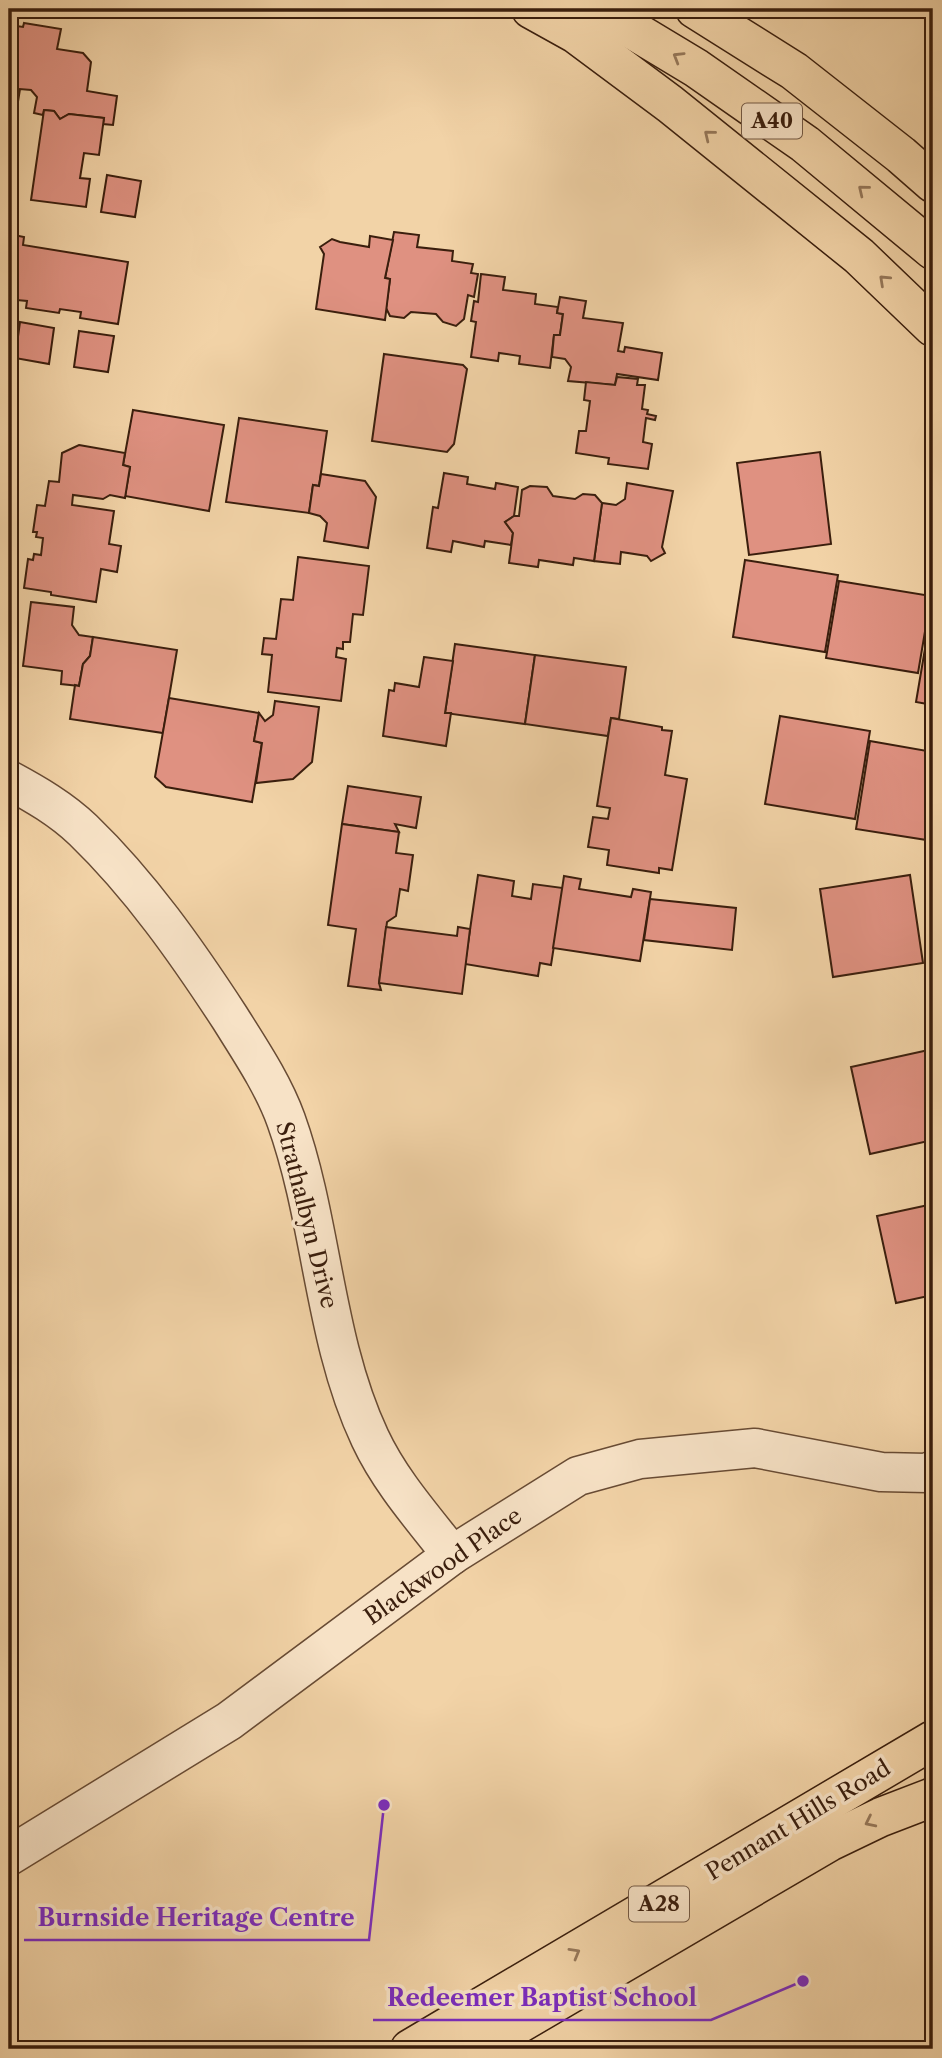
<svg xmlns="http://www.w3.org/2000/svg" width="942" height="2058" viewBox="0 0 942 2058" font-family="'Libre Caslon Text',serif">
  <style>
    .building { fill: #df9181; stroke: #3a1e0d; stroke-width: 2 }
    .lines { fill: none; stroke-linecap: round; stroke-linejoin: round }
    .street-casing { stroke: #684b34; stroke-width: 41 }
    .highway-casing { stroke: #3a1e0d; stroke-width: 41 }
    .street { stroke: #f7e2c6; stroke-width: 38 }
    .highway { stroke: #f2d3a7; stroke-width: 38 }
    .oneway { stroke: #96785a }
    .labels { text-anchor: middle; stroke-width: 7; stroke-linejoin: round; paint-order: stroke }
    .shield { fill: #f7e2c6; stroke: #735944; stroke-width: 2 }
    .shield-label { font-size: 21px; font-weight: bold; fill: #3a1e0d }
    .street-label { font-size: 23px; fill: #3a1e0d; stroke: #f7e2c6 }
    .leader { fill: none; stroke: #7b2cbf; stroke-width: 2.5 }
    .callout-dot { fill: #7b2cbf; stroke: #f7e2c6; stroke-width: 2.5 }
    .callout-label { font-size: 24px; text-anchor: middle; font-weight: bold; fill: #7b2cbf; stroke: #f7e2c6; stroke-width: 7; stroke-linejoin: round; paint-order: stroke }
  </style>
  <rect width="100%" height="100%" fill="#f2d3a7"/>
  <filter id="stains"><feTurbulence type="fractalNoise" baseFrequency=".00286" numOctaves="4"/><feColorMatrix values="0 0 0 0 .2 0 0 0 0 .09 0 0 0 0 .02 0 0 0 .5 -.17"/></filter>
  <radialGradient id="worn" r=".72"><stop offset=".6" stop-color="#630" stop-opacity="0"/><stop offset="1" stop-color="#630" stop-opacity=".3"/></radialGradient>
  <g class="building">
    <polygon points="24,23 61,29 57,49 83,53 91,62 87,91 117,96 113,125 103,124 104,118 69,114 60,119 54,111 44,110 43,115 34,113 37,97 31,90 20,89 17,108 9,107 9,25 23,27"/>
    <polygon points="44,110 54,111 60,119 69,114 104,118 99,155 84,153 80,178 90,179 86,207 31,200"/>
    <polygon points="107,175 141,181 135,217 101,212"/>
    <polygon points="394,232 419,235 417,247 453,251 452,261 473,264 471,273 478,274 474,297 468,295 464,319 456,326 443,322 436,314 411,312 404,318 390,316 386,308 390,279 385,278"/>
    <polygon points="9,234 24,237 23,245 128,262 118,324 80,318 81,312 60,309 59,313 26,308 27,301 17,300 16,306 9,305"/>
    <polygon points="370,236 393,240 385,278 390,279 385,320 316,309 324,254 320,247 332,239 340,242 369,247"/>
    <polygon points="481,274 505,277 503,290 536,294 535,304 558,307 557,313 563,314 560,335 554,335 550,368 519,364 520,356 499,353 498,361 471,357 476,322 471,321 474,301 478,302"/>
    <polygon points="560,297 586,301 583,318 623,323 618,351 624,352 625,347 662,353 658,380 617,374 615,385 568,381 571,367 565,359 552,357 554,335 560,335 563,314 557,313"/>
    <polygon points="9,320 16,321 10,357 9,357"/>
    <polygon points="20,322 54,328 49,364 15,358"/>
    <polygon points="79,331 114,336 108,372 74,367"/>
    <polygon points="384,354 463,365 467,369 454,444 447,452 372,441"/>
    <polygon points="617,377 638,379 637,385 645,385 642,409 648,410 647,414 656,416 655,420 646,418 643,442 652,444 648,469 608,464 609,458 576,453 579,431 586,431 590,401 584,400 586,382 615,385"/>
    <polygon points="133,410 224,425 209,511 125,496 130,467 123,465"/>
    <polygon points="239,418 327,431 319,486 313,485 309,513 226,502"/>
    <polygon points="79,445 125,453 123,465 130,467 125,498 110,495 103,499 73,495 72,505 114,511 109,544 121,546 117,572 101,569 96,602 51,595 51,592 24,588 28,559 33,560 34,554 41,555 43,538 36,537 37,532 33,532 37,505 45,506 49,481 59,482 62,453"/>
    <polygon points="820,452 831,544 749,555 737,463"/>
    <polygon points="444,473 468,477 467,484 495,489 496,483 518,487 514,516 505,522 513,533 511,545 485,541 484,547 453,541 451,552 427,548 433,507 438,508"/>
    <polygon points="321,474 365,481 376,497 368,548 324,541 327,523 320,516 309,513 313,485 319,486"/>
    <polygon points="627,483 673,491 662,547 665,553 651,561 647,556 621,552 620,564 594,561 602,503 616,505 625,499"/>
    <polygon points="530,486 547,487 553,496 575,499 583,494 595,495 602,503 594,561 574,558 573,565 539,560 538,567 509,563 513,533 505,522 514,516 519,516 522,490"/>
    <polygon points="298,557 369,566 363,615 353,614 350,642 343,642 343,649 337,648 336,657 346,659 341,701 268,692 272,655 262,654 264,638 276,639 281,599 293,600"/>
    <polygon points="745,560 838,575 825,652 733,637"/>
    <polygon points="839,581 931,596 918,673 826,658"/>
    <polygon points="31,602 74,607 72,625 79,635 93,637 90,656 83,664 79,686 61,684 62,671 23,666"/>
    <polygon points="929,625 933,626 933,705 916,702"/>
    <polygon points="93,637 177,650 163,733 70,719 75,685 79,686 83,664 90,656"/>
    <polygon points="455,644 535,655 525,724 445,713"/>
    <polygon points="535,655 626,667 619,719 611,718 608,736 525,724"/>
    <polygon points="424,657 453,661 445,713 451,713 446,746 383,736 389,690 394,691 395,683 419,687"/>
    <polygon points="169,698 259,713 254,741 262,743 252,802 166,787 155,777"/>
    <polygon points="275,701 319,707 312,762 293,779 256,783 262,743 254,741 259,713 265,721 273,715"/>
    <polygon points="780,716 870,731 855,819 765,804"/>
    <polygon points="611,718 662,727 662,730 672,731 665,775 687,779 672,870 659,868 659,873 607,865 609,850 588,847 593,817 608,819 610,808 597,806"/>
    <polygon points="870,741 933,752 933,841 856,829"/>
    <polygon points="348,786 421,797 416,828 395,824 399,832 342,824"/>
    <polygon points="342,824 399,832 396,853 413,855 408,891 400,889 396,916 387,922 379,983 381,990 348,986 356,929 328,925"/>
    <polygon points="478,875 514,881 512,896 531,899 533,884 563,888 551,965 540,963 538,976 465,964"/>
    <polygon points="910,875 923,963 833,977 820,889"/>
    <polygon points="564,876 581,879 579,889 631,897 633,889 651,892 640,961 553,948"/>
    <polygon points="650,899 736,908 732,950 644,940"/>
    <polygon points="386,927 457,936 458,927 470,929 462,994 379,983"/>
    <polygon points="933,1049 933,1140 870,1154 851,1067"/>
    <polygon points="933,1204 933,1295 896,1303 877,1216"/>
  </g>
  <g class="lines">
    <defs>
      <g id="street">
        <path d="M 9,780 C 35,794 61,809 83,830 C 140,885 187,952 230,1018 C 250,1050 273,1084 286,1120 C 323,1223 323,1338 370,1438 C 390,1481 423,1518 452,1555"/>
        <polyline points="9,1856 229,1721 452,1555 578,1476 640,1459 755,1448 881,1472 927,1473 933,1470"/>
      </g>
      <g id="highway">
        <polyline points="531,9 576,34 670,104 859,256 933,327"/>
        <polyline points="598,9 696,68 805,144 933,250"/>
        <polyline points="695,9 794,71 901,155 933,183"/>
        <polyline points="410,2049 933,1740"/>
        <polyline points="476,2049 829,1842 881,1817 933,1797"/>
      </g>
    </defs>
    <use href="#street" class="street-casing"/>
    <use href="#highway" class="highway-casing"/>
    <use href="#street" class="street"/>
    <use href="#highway" class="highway"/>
  </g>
  <defs><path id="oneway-chevron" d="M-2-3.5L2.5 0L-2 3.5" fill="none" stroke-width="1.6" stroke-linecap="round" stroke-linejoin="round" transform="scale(1.75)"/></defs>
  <g class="oneway">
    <use href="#oneway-chevron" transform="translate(678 57) rotate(-149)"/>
    <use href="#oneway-chevron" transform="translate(709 135) rotate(-141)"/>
    <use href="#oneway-chevron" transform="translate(863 190) rotate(-141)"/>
    <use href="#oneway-chevron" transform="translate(884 280) rotate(-137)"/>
    <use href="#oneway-chevron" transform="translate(870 1822) rotate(154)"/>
    <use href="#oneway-chevron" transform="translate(575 1953) rotate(-30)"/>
  </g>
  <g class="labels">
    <g class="shield">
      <rect x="742" y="103.5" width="60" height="35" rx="5"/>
      <rect x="629" y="1886.5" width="60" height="35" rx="5"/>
    </g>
    <g class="shield-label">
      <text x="772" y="128">A40</text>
      <text x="659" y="1911">A28</text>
    </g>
    <g class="street-label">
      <text transform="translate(307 1215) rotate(76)" y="8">Strathalbyn Drive</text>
      <text transform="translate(443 1566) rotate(-35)" y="8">Blackwood Place</text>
      <text transform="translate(798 1820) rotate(-31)" y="8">Pennant Hills Road</text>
    </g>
  </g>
  <path class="leader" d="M384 1805L369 1940H24M803 1981L711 2020H373"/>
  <g class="callout-dot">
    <circle cx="384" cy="1805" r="7"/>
    <circle cx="803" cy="1981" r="7"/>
  </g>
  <g class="callout-label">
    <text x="196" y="1926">Burnside Heritage Centre</text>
    <text x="542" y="2006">Redeemer Baptist School</text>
  </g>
  <rect width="942" height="2058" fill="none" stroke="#f2d3a7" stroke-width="35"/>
  <rect x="10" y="10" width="921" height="2037" fill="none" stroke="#3a1e0d" stroke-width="3.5"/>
  <rect x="18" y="18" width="907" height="2023" fill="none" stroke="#3a1e0d" stroke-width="2"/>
  <rect width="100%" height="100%" filter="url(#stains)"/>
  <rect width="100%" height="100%" fill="url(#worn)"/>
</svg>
